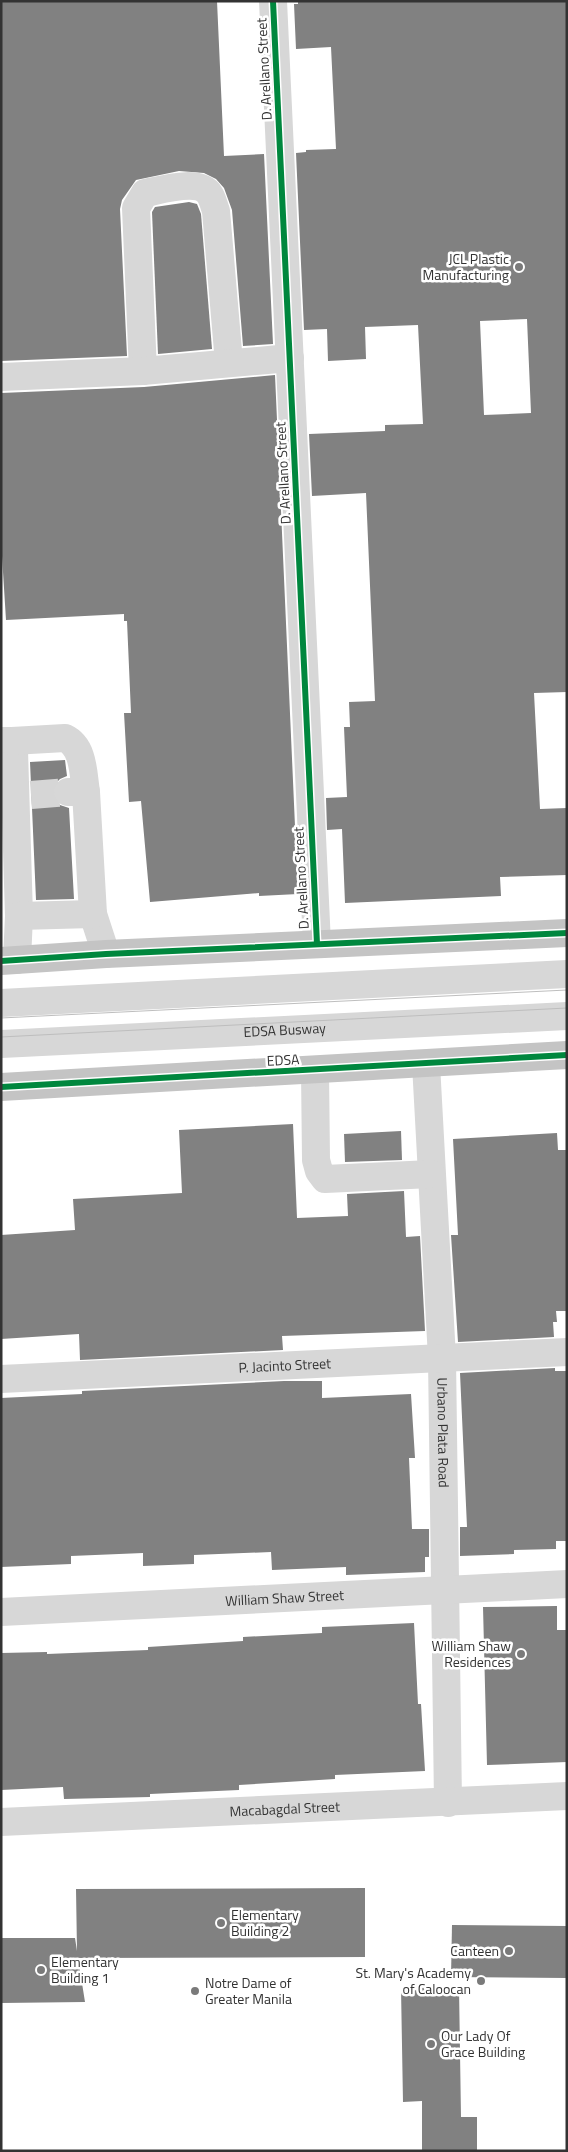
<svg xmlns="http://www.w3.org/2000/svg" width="568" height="2152" viewBox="0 0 568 2152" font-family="'Titillium Web',sans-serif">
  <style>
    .building { fill: #818181; fill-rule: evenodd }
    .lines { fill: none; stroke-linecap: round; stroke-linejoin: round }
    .minor-tunnel { stroke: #d6d6d6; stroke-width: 28; stroke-dasharray: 28 14; stroke-linecap: butt }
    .minor { stroke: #d7d7d7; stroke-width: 28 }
    .highway { stroke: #c4c4c4; stroke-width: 28 }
    .tram { stroke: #bebebe; stroke-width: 1 }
    .cycleway-casing { stroke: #fff; stroke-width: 9 }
    .cycleway { stroke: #00873e; stroke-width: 6 }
    .poi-dot { fill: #7a7a7a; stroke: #fff; stroke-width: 2 }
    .labels { text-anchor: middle; stroke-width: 5; stroke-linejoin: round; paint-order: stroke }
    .street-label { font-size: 14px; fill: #333; stroke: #fff }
    .poi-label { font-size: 14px; fill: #333; stroke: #fff; text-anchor: end }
  </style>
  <rect width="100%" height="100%" fill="#fff"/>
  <g class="building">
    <polygon points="1,1 217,1 224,156 264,154 273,344 243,346 232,210 224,188 216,179 204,173 179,171 136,180 122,200 120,209 127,356 1,361"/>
    <path d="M 298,1 L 567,1 L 567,692 L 534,693 L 540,809 L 567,808 L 567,875 L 500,877 L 501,896 L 345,903 L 342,829 L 327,830 L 326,798 L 347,797 L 344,727 L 350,727 L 349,702 L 375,701 L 366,493 L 312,496 L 309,434 L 385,431 L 385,425 L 423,424 L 418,325 L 365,327 L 366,359 L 328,361 L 327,329 L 304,330 L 296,153 L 306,152 L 306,150 L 336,149 L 331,47 L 296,49 L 294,4 L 298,4 ZM 527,319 L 531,413 L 484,415 L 480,321 Z"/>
    <polygon points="189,202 197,204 201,214 212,349 158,354 152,212 155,207"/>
    <polygon points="275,375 298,894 259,896 259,893 150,902 141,801 129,802 124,713 131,713 127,621 124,621 124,614 6,620 1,540 1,393 144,387"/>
    <polygon points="65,760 67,776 60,779 55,784 52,792 54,799 60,805 69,808 74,899 36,900 30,762"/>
    <polygon points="293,1124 297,1218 348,1216 347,1194 404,1191 406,1237 420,1236 425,1331 282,1336 283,1350 80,1360 79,1334 1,1339 1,1235 75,1230 73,1199 182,1193 179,1130"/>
    <polygon points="401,1131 402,1160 345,1162 344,1134"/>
    <polygon points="557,1133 558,1150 567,1150 567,1311 556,1311 557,1322 553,1322 554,1337 458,1342 451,1235 458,1235 453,1139"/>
    <polygon points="555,1368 555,1371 567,1371 567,1541 556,1541 556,1549 514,1550 514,1554 460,1556 460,1527 467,1527 460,1373"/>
    <polygon points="284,1381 322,1381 322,1398 411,1394 415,1458 409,1458 412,1529 429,1529 429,1557 425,1557 425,1572 346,1575 346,1567 272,1570 271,1552 194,1555 194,1564 143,1566 143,1553 71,1556 71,1564 1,1567 1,1398 82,1394 82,1391"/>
    <polygon points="557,1606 557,1630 567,1630 567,1762 487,1765 483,1607"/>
    <polygon points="414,1623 418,1704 421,1704 425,1771 335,1775 335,1779 239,1785 239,1790 150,1794 150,1797 64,1799 63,1787 1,1790 1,1653 47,1652 47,1654 148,1650 148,1647 243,1641 243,1637 322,1633 322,1627"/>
    <polygon points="365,1888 365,1957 78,1958 85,2002 1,2003 1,1938 75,1938 77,1951 76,1889"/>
    <polygon points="452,1925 567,1926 567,1978 451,1977"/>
    <polygon points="459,1987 461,2117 477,2117 477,2151 422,2151 422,2101 403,2102 401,1988"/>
  </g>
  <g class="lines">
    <polyline class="minor-tunnel" points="31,795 68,792"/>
    <g class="minor">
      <polyline points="273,1 317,944"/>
      <path d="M 143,371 L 136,208 L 145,193 C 161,190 200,178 210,195 C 213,200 214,206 216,211 L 229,363"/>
      <polyline points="1,377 143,371 290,358"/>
      <polyline points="1,741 12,741 14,750 19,916 17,960"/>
      <path d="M 12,741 L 65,738 C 84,747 83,773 86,792"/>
      <polyline points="68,792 86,792 93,914 106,954"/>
      <polyline points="19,916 93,914"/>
      <polyline points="1,1003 567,974"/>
      <path id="s1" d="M 1,1044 L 567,1016"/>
      <path id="s2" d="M 426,1064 L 442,1358 L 448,1803"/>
      <polyline points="315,1071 316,1160 319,1171 325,1179 431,1174"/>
      <path id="s3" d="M 1,1379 L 567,1352"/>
      <path id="s4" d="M 1,1612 L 567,1584"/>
      <path id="s5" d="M 1,1822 L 567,1796"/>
    </g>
    <g class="highway">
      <polyline points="1,961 106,954 567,933"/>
      <polyline points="1,1087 567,1055"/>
    </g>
    <g class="tram">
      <polyline points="1,1018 567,990"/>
      <polyline points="1,1037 567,1008"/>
    </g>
    <defs>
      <g id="cycleway">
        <polyline points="273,1 317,944"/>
        <polyline points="1,961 106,954 567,933"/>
        <polyline points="1,1087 567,1055"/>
      </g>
    </defs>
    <use href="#cycleway" class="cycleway-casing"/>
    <use href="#cycleway" class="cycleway"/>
  </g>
  <g class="poi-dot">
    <circle cx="519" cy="267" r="5"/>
    <circle cx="521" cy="1654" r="5"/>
    <circle cx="221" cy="1923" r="5"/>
    <circle cx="509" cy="1951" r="5"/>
    <circle cx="41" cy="1970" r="5"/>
    <circle cx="481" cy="1981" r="5"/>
    <circle cx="195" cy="1991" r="5"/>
    <circle cx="431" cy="2044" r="5"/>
  </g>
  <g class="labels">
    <g class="street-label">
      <text transform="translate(264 69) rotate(-93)" y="5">D. Arellano Street</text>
      <text transform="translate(283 473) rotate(-93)" y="5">D. Arellano Street</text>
      <text transform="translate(301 878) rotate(-93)" y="5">D. Arellano Street</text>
      <text dy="5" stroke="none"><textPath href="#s1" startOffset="284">EDSA Busway</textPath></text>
      <text transform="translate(283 1060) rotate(-3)" y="5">EDSA</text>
      <text dy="5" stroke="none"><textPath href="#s3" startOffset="284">P. Jacinto Street</textPath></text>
      <text dy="5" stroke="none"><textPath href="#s2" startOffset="369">Urbano Plata Road</textPath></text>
      <text dy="5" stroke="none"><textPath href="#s4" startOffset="284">William Shaw Street</textPath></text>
      <text dy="5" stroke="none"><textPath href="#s5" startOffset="284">Macabagdal Street</textPath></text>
    </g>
    <g class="poi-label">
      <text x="509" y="264">JCL Plastic<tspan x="509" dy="16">Manufacturing</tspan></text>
      <text x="511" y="1651">William Shaw<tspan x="511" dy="16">Residences</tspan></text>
      <text x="231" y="1920" text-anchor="start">Elementary<tspan x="231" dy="16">Building 2</tspan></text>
      <text x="499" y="1956">Canteen</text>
      <text x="51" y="1967" text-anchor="start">Elementary<tspan x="51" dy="16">Building 1</tspan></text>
      <text x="471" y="1978">St. Mary's Academy<tspan x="471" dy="16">of Caloocan</tspan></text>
      <text x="205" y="1988" text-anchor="start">Notre Dame of<tspan x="205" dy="16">Greater Manila</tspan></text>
      <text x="441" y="2041" text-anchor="start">Our Lady Of<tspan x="441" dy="16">Grace Building</tspan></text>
    </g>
  </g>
  <rect width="568" height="2152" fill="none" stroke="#333333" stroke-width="5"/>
</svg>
